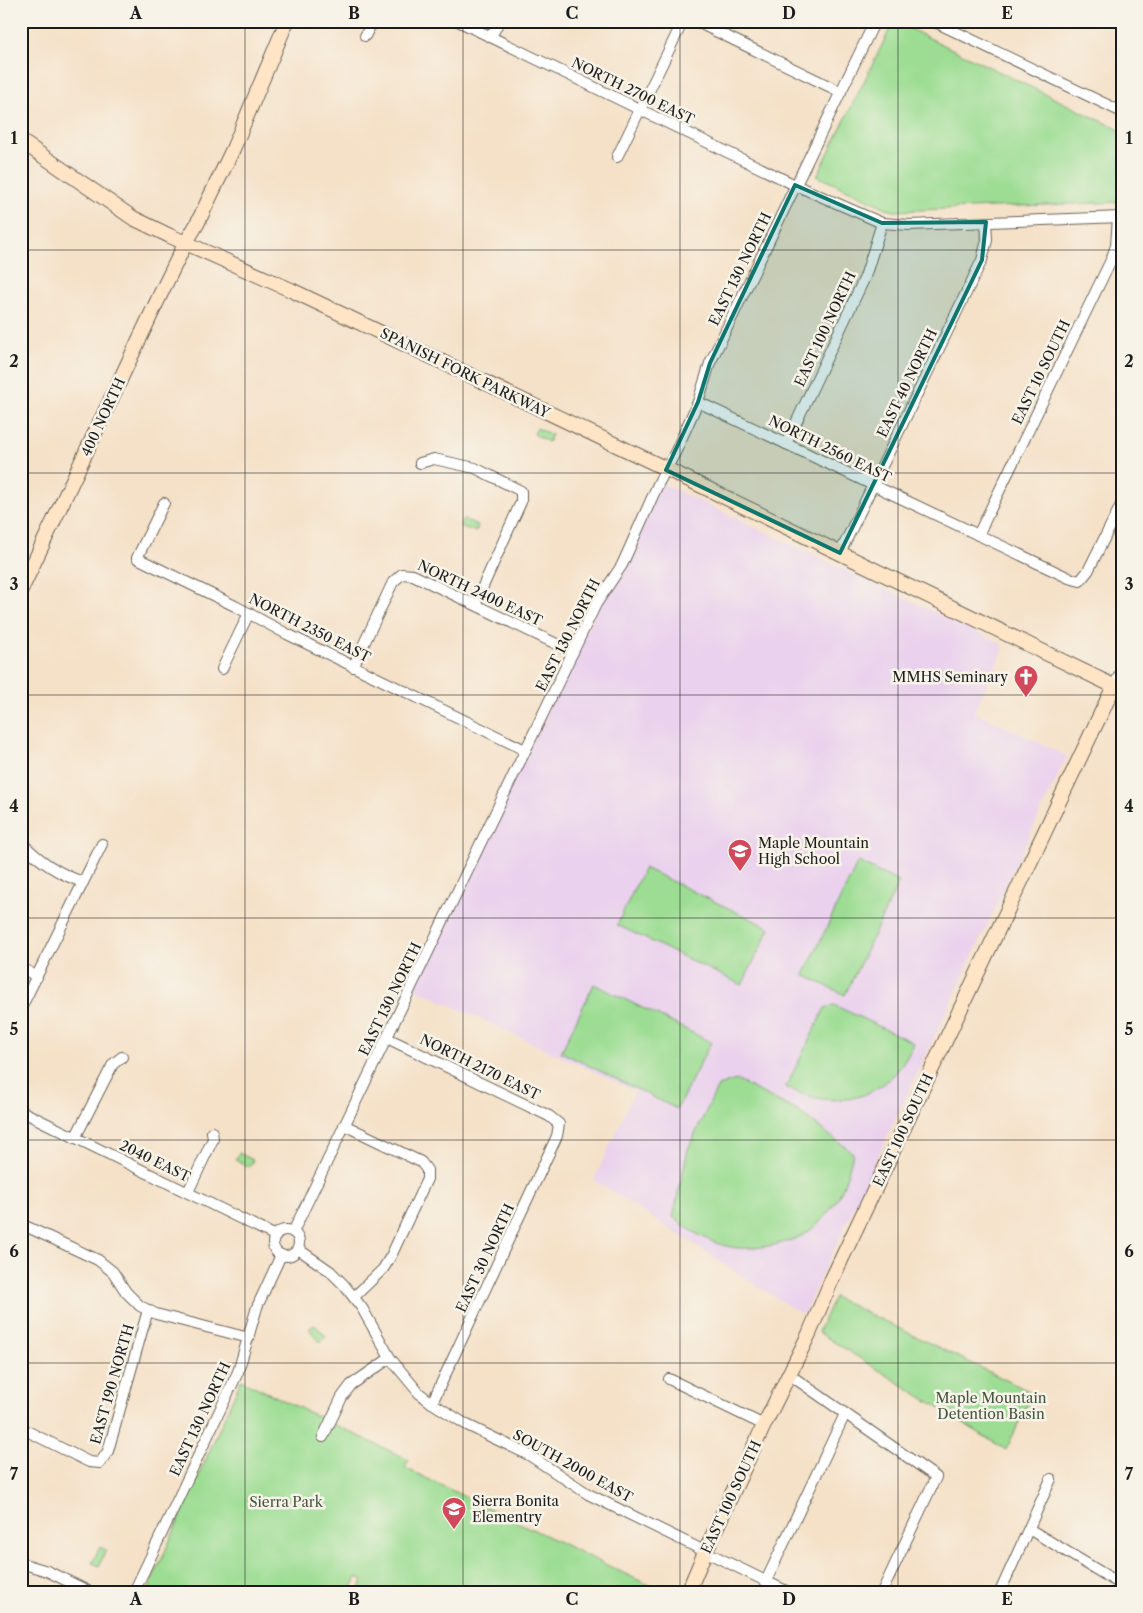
<svg xmlns="http://www.w3.org/2000/svg" width="1143" height="1613" viewBox="0 0 1143 1613" font-family="'Libre Caslon Text',serif">
  <style>
    .built { fill: #ead1ed }
    .green { fill: #9cdd93; stroke: #5c7c58 }
    .lines { fill: none; stroke-linecap: round; stroke-linejoin: round }
    .street-casing { stroke: #686158; stroke-width: 12 }
    .secondary-casing { stroke: #686158; stroke-width: 16 }
    .street { stroke: #fff; stroke-width: 10 }
    .secondary { stroke: #ffe4c6; stroke-width: 14 }
    .marked { fill: #0f766e; fill-opacity: 0.2; stroke: #0f766e; stroke-width: 4; stroke-linejoin: round }
    .grid { fill: none; stroke: #1c1c1c; stroke-width: 1; stroke-opacity: 0.55 }
    .labels { text-anchor: middle; stroke-width: 5; stroke-linejoin: round; paint-order: stroke }
    .street-label { font-size: 14px; fill: #1c1c1c; stroke: #f7f3e8 }
    .poi-label { font-size: 14px; fill: #1c1c1c; stroke: #f7f3e8; text-anchor: start }
    .park-label { font-size: 14px; fill: #425640; stroke: #f7f3e8 }
    .neatline { fill: none; stroke: #1c1c1c; stroke-width: 2 }
    .grid-label { font-size: 16px; text-anchor: middle; font-weight: bold; fill: #1c1c1c }
  </style>
  <rect width="100%" height="100%" fill="#f7f3e8"/>
  <filter id="ink" filterUnits="userSpaceOnUse"><feTurbulence type="fractalNoise" baseFrequency=".02" numOctaves="2"/><feDisplacementMap in="SourceGraphic" scale="10" xChannelSelector="R" yChannelSelector="G"/><feConvolveMatrix kernelMatrix="1 2 1 2 8 2 1 2 1" color-interpolation-filters="sRGB"/></filter>
  <filter id="wash" filterUnits="userSpaceOnUse"><feTurbulence type="fractalNoise" baseFrequency=".0096" numOctaves="4" result="noise"/><feDisplacementMap in="SourceGraphic" scale="20" xChannelSelector="R" yChannelSelector="G"/><feGaussianBlur stdDeviation="1.12" result="paint"/><feColorMatrix in="noise" values="0 0 0 0 0 0 0 0 0 0 0 0 0 0 0 0 0 1.4 0 .05"/><feComposite in="paint" operator="in"/></filter>
  <g filter="url(#wash)">
    <rect width="100%" height="100%" fill="#f5e1c8"/>
    <polygon class="built" points="659,482 1002,644 1003,650 974,712 1067,756 803,1315 594,1180 635,1091 412,987"/>
    <g class="green">
      <polygon points="894,21 1122,131 1122,202 893,211 817,176"/>
      <polygon points="537,428 552,435 548,442 534,434"/>
      <polygon points="463,519 478,525 476,532 460,526"/>
      <polygon points="858,862 899,882 845,995 804,975"/>
      <polygon points="644,868 770,928 742,985 617,925"/>
      <polygon points="594,984 711,1042 677,1109 561,1052"/>
      <path d="M 834,1005 L 914,1043 C 891,1098 838,1114 786,1087 L 825,1008 Z"/>
      <path d="M 736,1080 L 798,1111 L 853,1153 C 848,1174 843,1193 830,1210 C 824,1218 813,1229 805,1234 C 785,1245 748,1252 726,1246 C 706,1241 689,1230 673,1217 L 688,1149 L 718,1086 Z"/>
      <polygon points="239,1153 253,1160 249,1167 235,1160"/>
      <polygon points="834,1297 1033,1393 1006,1450 818,1332"/>
      <polygon points="315,1324 326,1337 320,1342 309,1329"/>
      <polygon points="241,1380 409,1460 405,1468 663,1592 359,1592 363,1580 357,1577 350,1592 147,1592"/>
      <polygon points="100,1547 106,1550 99,1566 92,1563"/>
    </g>
  </g>
  <g filter="url(#ink)">
    <g class="lines">
      <defs>
        <g id="street">
          <polyline points="458,21 795,185 882,223 909,225 1122,217"/>
          <polyline points="695,21 841,92"/>
          <polyline points="933,21 1122,112"/>
          <polyline points="365,36 373,21"/>
          <polyline points="491,37 499,21"/>
          <polyline points="617,157 683,21"/>
          <polyline points="698,402 1069,578 1080,581 1088,571 1122,503"/>
          <polyline points="786,444 865,277 882,223"/>
          <polyline points="420,463 434,459 475,468 521,491 521,502 475,604"/>
          <polyline points="164,503 137,558 235,606 287,634 525,750"/>
          <polyline points="978,535 1111,260 1116,246 1118,217"/>
          <polyline points="840,553 982,260 987,240 986,222"/>
          <polyline points="353,667 393,582 402,574 413,575 573,652"/>
          <polyline points="222,669 249,613"/>
          <polyline points="1114,686 1122,670"/>
          <path d="M 21,842 C 39,861 58,874 83,882"/>
          <polyline points="21,967 37,977"/>
          <polyline points="21,1008 102,844"/>
          <polyline points="387,1038 549,1116 559,1124 557,1136 432,1403"/>
          <polyline points="21,1111 276,1236"/>
          <polyline points="344,1125 421,1162 427,1170 427,1179 391,1256 383,1269 354,1297"/>
          <polyline points="75,1138 113,1064 122,1057"/>
          <polyline points="188,1192 213,1139 212,1132"/>
          <polyline points="21,1224 98,1260 113,1272 126,1292 140,1306 156,1314 249,1338"/>
          <circle cx="286" cy="1243" r="13"/>
          <polyline points="293,1232 596,604 622,565 659,482 675,453 698,402 710,363 875,21"/>
          <polyline points="298,1249 330,1271 344,1285 362,1308 390,1358 419,1393 432,1403 467,1425 529,1455 588,1494 788,1592"/>
          <polyline points="790,1375 936,1477 882,1592"/>
          <polyline points="669,1379 764,1425"/>
          <polyline points="21,1428 89,1462 100,1463 108,1451 148,1310"/>
          <polyline points="323,1437 342,1397 351,1385 390,1358"/>
          <polyline points="1029,1529 1122,1585"/>
          <polyline points="21,1563 47,1571 90,1592"/>
          <polyline points="766,1581 845,1414"/>
          <polyline points="134,1592 238,1372 257,1307 281,1255"/>
          <polyline points="1000,1592 1051,1479"/>
        </g>
        <g id="secondary">
          <polyline points="21,141 133,218 170,236 291,290 675,473 1122,690"/>
          <polyline points="21,590 162,291 185,244 197,224 233,149 287,21"/>
          <polyline points="688,1592 705,1552 764,1425 809,1334 832,1279 1114,686"/>
        </g>
      </defs>
      <use href="#street" class="street-casing"/>
      <use href="#secondary" class="secondary-casing"/>
      <use href="#street" class="street"/>
      <use href="#secondary" class="secondary"/>
    </g>
  </g>
  <path class="marked" d="M 795,185 L 882,223 L 986,222 L 982,260 L 840,553 L 666,470 L 698,402 L 710,363 Z"/>
  <path class="grid" d="M 245,21 L 245,1592M 463,21 L 463,1592M 680,21 L 680,1592M 898,21 L 898,1592M 21,250 L 1122,250M 21,473 L 1122,473M 21,695 L 1122,695M 21,918 L 1122,918M 21,1140 L 1122,1140M 21,1363 L 1122,1363"/>
  <defs>
    <symbol id="church-pin" viewBox="-11 -11 22 30"><path d="M0 17L-7.5 6A9.5 9.5 0 1 1 7.5 6Z" fill="#d1495b" stroke="#f7f3e8"/><path d="M-1.2-6h2.4v3.5h3.3v2.4h-3.3V6h-2.4V-.1h-3.3v-2.4h3.3Z" fill="#fff"/></symbol>
    <symbol id="school-pin" viewBox="-11 -11 22 30"><path d="M0 17L-7.5 6A9.5 9.5 0 1 1 7.5 6Z" fill="#d1495b" stroke="#f7f3e8"/><path d="M0-5L7-2L0 1L-7-2ZM-4 1L0 2.5L4 1V4Q0 6-4 4Z" fill="#fff"/></symbol>
  </defs>
  <g fill-rule="evenodd">
    <use href="#church-pin" x="1012" y="663" width="28" height="38"/>
    <use href="#school-pin" x="726" y="837" width="28" height="38"/>
    <use href="#school-pin" x="440" y="1495" width="28" height="38"/>
  </g>
  <g class="labels">
    <g class="street-label">
      <text transform="translate(633 91) rotate(26)" y="5">NORTH 2700 EAST</text>
      <text transform="translate(740 269) rotate(-64)" y="5">EAST 130 NORTH</text>
      <text transform="translate(825 329) rotate(-65)" y="5">EAST 100 NORTH</text>
      <text transform="translate(1041 372) rotate(-64)" y="5">EAST 10 SOUTH</text>
      <text transform="translate(465 373) rotate(26)" y="5">SPANISH FORK PARKWAY</text>
      <text transform="translate(907 383) rotate(-64)" y="5">EAST 40 NORTH</text>
      <text transform="translate(103 417) rotate(-65)" y="5">400 NORTH</text>
      <text transform="translate(830 449) rotate(26)" y="5">NORTH 2560 EAST</text>
      <text transform="translate(480 593) rotate(25)" y="5">NORTH 2400 EAST</text>
      <text transform="translate(310 628) rotate(27)" y="5">NORTH 2350 EAST</text>
      <text transform="translate(568 635) rotate(-63)" y="5">EAST 130 NORTH</text>
      <text transform="translate(390 999) rotate(-64)" y="5">EAST 130 NORTH</text>
      <text transform="translate(480 1067) rotate(26)" y="5">NORTH 2170 EAST</text>
      <text transform="translate(903 1130) rotate(-65)" y="5">EAST 100 SOUTH</text>
      <text transform="translate(155 1161) rotate(26)" y="5">2040 EAST</text>
      <text transform="translate(485 1258) rotate(-65)" y="5">EAST 30 NORTH</text>
      <text transform="translate(112 1384) rotate(-74)" y="5">EAST 190 NORTH</text>
      <text transform="translate(200 1419) rotate(-65)" y="5">EAST 130 NORTH</text>
      <text transform="translate(573 1466) rotate(29)" y="5">SOUTH 2000 EAST</text>
      <text transform="translate(731 1497) rotate(-65)" y="5">EAST 100 SOUTH</text>
    </g>
    <g class="poi-label">
      <text x="1008" y="682" text-anchor="end">MMHS Seminary</text>
      <text x="758" y="848">Maple Mountain<tspan x="758" dy="16">High School</tspan></text>
      <text x="472" y="1506">Sierra Bonita<tspan x="472" dy="16">Elementry</tspan></text>
    </g>
    <g class="park-label">
      <text x="991" y="1403">Maple Mountain<tspan x="991" dy="16">Detention Basin</tspan></text>
      <text x="286" y="1507">Sierra Park</text>
    </g>
  </g>
  <rect width="1143" height="1613" fill="none" stroke="#f7f3e8" stroke-width="55"/>
  <rect x="28" y="28" width="1088" height="1558" class="neatline"/>
  <g class="grid-label">
    <text x="136" y="19">A</text>
    <text x="354" y="19">B</text>
    <text x="572" y="19">C</text>
    <text x="789" y="19">D</text>
    <text x="1007" y="19">E</text>
    <text x="14" y="144">1</text>
    <text x="1129" y="144">1</text>
    <text x="14" y="367">2</text>
    <text x="1129" y="367">2</text>
    <text x="14" y="590">3</text>
    <text x="1129" y="590">3</text>
    <text x="14" y="812">4</text>
    <text x="1129" y="812">4</text>
    <text x="14" y="1035">5</text>
    <text x="1129" y="1035">5</text>
    <text x="14" y="1257">6</text>
    <text x="1129" y="1257">6</text>
    <text x="14" y="1480">7</text>
    <text x="1129" y="1480">7</text>
    <text x="136" y="1605">A</text>
    <text x="354" y="1605">B</text>
    <text x="572" y="1605">C</text>
    <text x="789" y="1605">D</text>
    <text x="1007" y="1605">E</text>
  </g>
</svg>
